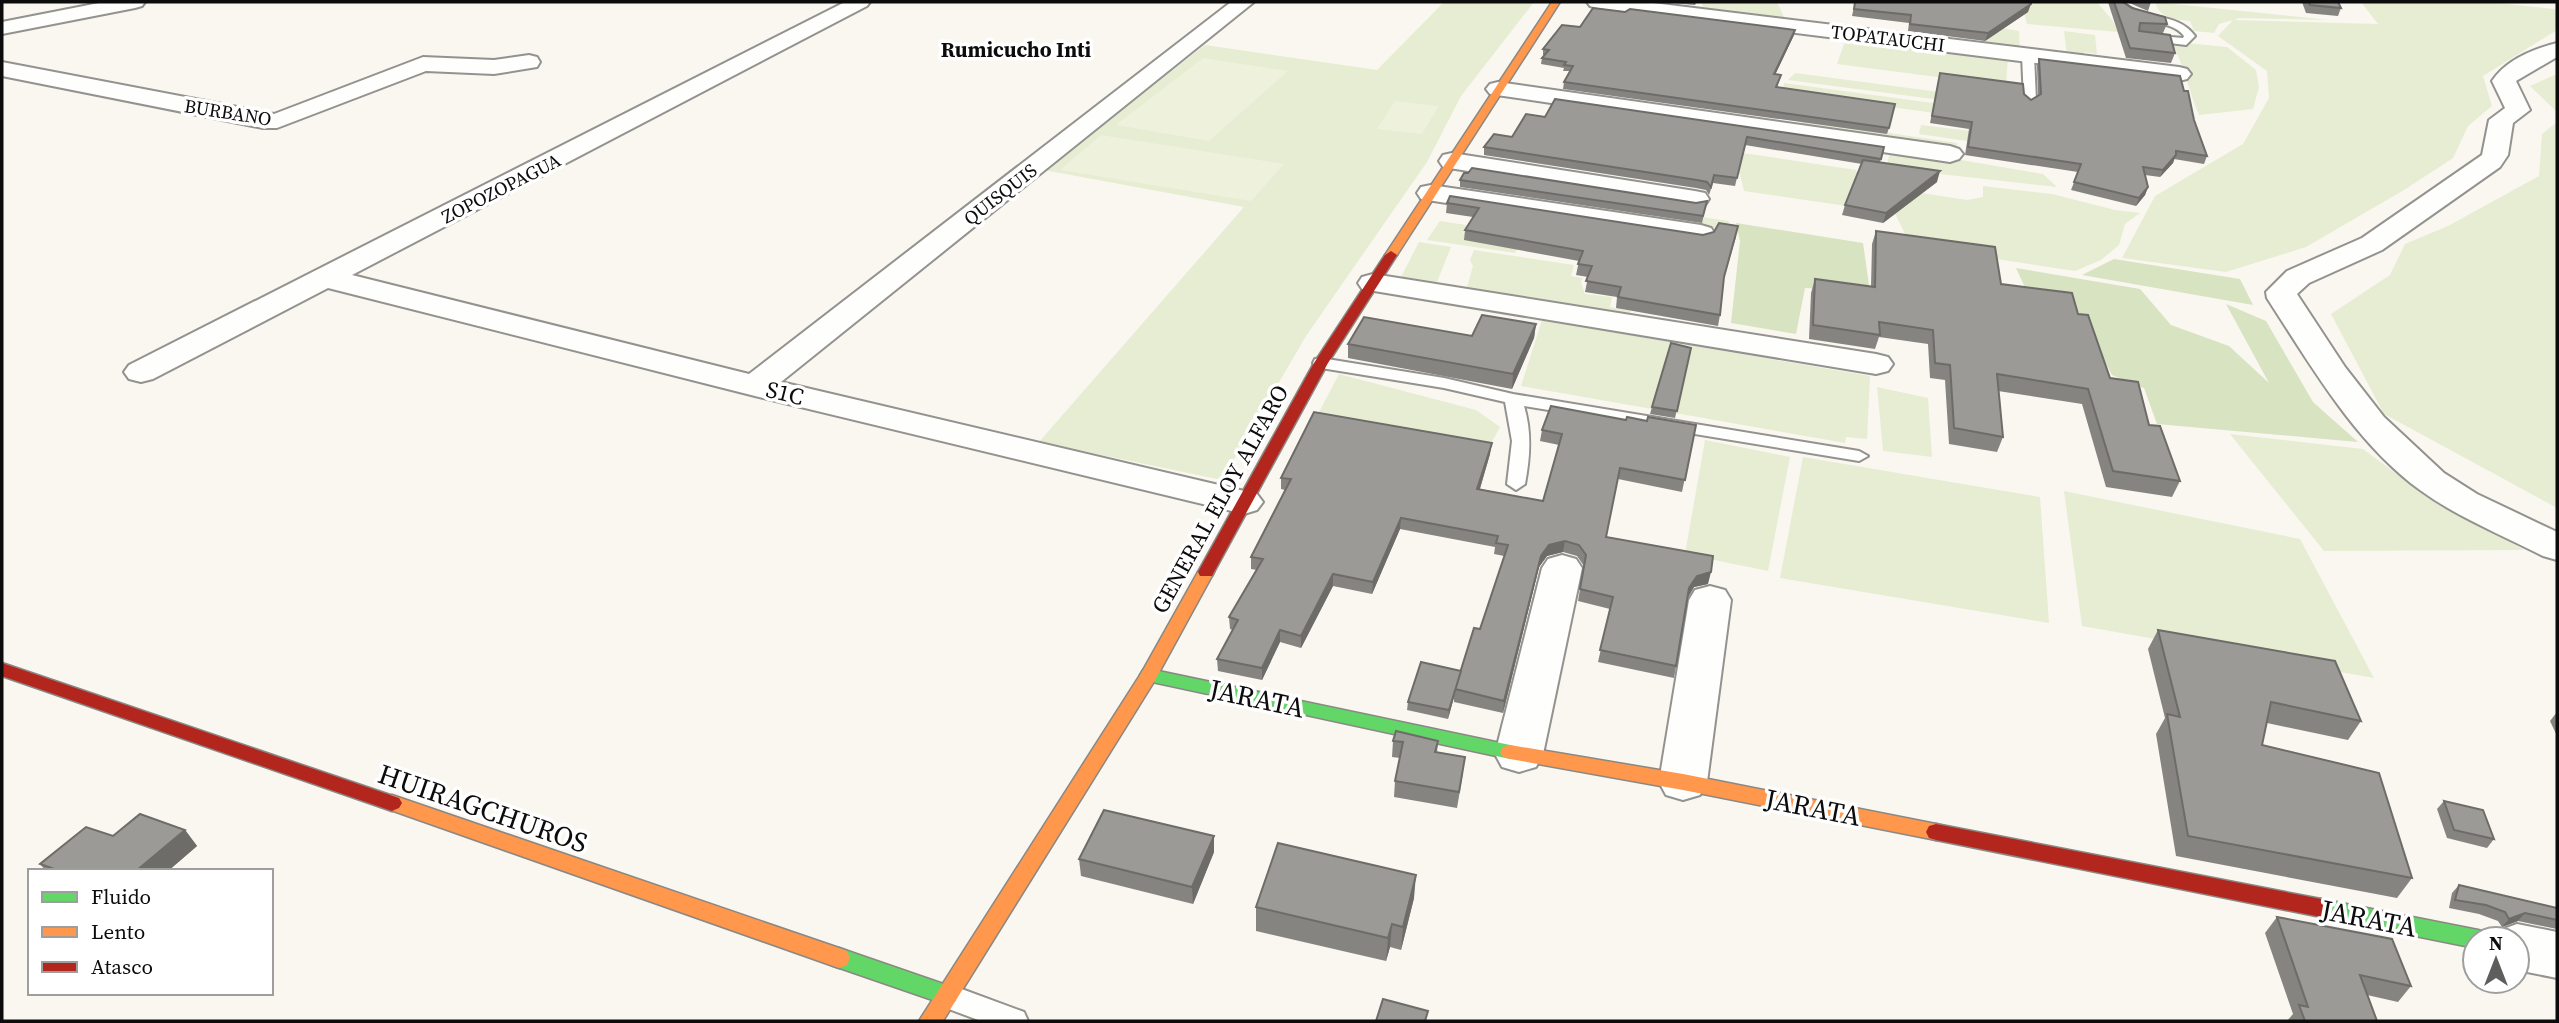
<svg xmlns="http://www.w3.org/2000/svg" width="2559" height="1023" viewBox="0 0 2559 1023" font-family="'Source Serif 4',serif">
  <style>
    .green { fill: #e6edd2 }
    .forest { fill: #d7e3c1 }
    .pitch { fill: #eef1dc }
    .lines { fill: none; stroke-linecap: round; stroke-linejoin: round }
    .lane-casing { stroke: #93928f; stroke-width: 4 }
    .street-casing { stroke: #93928f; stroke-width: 4 }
    .fast-casing { stroke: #8a8885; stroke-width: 3 }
    .slow-casing { stroke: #8a8885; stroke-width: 3 }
    .jam-casing { stroke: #8a8885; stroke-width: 3 }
    .lane { fill: #fefefd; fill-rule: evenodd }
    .street { fill: #fefefd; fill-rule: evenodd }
    .fast { fill: #63d668; fill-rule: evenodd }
    .slow { fill: #ff974d; fill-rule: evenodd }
    .jam { fill: #b3261e; fill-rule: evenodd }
    .wall { fill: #868481 }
    .shaded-wall { fill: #6d6c69 }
    .building { fill: #9c9a96; stroke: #6d6c69; stroke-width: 2 }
    .labels { text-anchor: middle; stroke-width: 7; stroke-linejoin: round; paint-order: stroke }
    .far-street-label { font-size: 19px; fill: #0c0c0c; stroke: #fff }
    .far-quarter-label { font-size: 21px; font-weight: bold; fill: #0c0c0c; stroke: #fff }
    .street-label { font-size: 23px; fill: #0c0c0c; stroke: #fff }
    .near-street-label { font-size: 28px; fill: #0c0c0c; stroke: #fff }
  </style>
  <rect width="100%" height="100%" fill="#faf7f0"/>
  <g class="green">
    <polygon points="1444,2 1534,2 1461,96 1427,162 1306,336 1222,480 1039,442 1244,207 1044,170 1205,45 1377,70"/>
    <polygon points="1702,2 1777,2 1785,19 1703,11"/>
    <polygon points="2021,2 2097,2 2113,21 2118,32 2027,24"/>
    <path d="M 2155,2 L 2329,20 L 2239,18 L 2234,20 L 2378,24 L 2361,2 L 2489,2 L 2554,9 L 2557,11 L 2557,30 L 2483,76 L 2492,106 L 2468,126 L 2453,158 L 2404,190 L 2306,247 L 2226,272 L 2122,258 L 2155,196 L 2243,144 L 2269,98 L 2267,71 L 2218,36 L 2233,20 L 2219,24 L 2214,33 L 2194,31 L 2190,21 C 2174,19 2160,19 2155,2 Z"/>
    <polygon points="2002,28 2019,31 2020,51 1987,47 1973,29"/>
    <polygon points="2064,31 2095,35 2097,54 2084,52 2086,57 2067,55"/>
    <polygon points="1847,35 2008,57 2006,86 1837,64"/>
    <path d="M 2137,38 L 2227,47 L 2256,70 L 2259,87 L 2253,109 L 2199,115 C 2189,92 2185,69 2174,47 L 2140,43 Z"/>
    <polygon points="1795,73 2000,100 2002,108 1788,80"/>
    <polygon points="2557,74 2557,112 2530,86"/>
    <polygon points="1784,83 2007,113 2007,123 1782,92"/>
    <polygon points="1801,120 1957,143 1958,152 1802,129"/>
    <polygon points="2557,122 2557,508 2384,414 2331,314 2390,275 2405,244 2448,226 2539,176 2542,134"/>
    <polygon points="1921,125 2078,144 2129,165 1919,134"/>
    <polygon points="1696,146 1856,170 1874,210 1744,191 1740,174 1686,166"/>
    <polygon points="1891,148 2043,174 2057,187 1886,168"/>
    <polygon points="1983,186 2052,194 2115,210 2140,213 2125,224 2119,245 2101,260 2075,271 1911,246 1882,187 1967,200 1983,197"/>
    <polygon points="1573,198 1729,221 1725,233 1566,209"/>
    <polygon points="1440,221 1466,225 1463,233 1466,235 1525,236 1515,253 1427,240"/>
    <polygon points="1419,242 1451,247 1435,287 1400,279"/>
    <polygon points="1474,250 1574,265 1571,276 1583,278 1581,282 1585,294 1612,297 1610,307 1630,311 1633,319 1466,291 1473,266 1470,260"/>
    <polygon points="1542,320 1870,376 1867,439 1846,437 1845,443 1521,386"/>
    <polygon points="1339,374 1476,410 1500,427 1488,449 1316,418"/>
    <polygon points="1877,387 1928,398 1932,457 1883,451"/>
    <polygon points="2230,434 2363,449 2409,483 2524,550 2324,551"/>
    <polygon points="1705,440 1790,457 1768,571 1685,554"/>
    <polygon points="1803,457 2040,497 2049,623 1780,578"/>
    <polygon points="2064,491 2300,539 2374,678 2082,626"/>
  </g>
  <g class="forest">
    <polygon points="1736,223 1863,243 1870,292 1805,288 1796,334 1731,323 1740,241"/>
    <polygon points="2114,259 2240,279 2253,305 2082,275"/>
    <polygon points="2016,268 2140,289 2171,325 2229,346 2269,383 2226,304 2266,321 2313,402 2358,442 2157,424 2144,388 2112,375 2090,333 2029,296"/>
  </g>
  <g class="pitch">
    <polygon points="1203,58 1288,71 1209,141 1116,125"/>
    <polygon points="1395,101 1439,106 1422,134 1377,129"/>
    <polygon points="1101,135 1284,164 1251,201 1060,170"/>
  </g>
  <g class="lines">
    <defs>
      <g id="lane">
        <path d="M 2111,2 L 2122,2 C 2146,22 2177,11 2195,36 L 2186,45 L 2144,40 L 2143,38 L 2148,35 L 2183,38 L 2184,36 C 2169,16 2134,28 2111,2 Z"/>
        <polygon points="2028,52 2034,55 2036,101 2030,105 2024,101 2022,55"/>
        <path d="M 1321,358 L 1444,378 L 1513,394 L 1859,451 L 1868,456 L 1859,461 L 1524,406 C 1532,432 1530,458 1525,484 L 1516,490 L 1507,484 L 1512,441 L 1505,402 L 1444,388 L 1315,367 L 1313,363 L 1315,359 Z"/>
        <polygon points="948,984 1024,1012 1028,1021 981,1021 938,1005 934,996 938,987"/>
      </g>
      <g id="street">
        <polygon points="104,2 145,2 142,6 135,8 2,34 2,22"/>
        <polygon points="845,2 870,2 867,6 352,275 749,374 1231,2 1254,2 781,382 1257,494 1263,502 1257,510 1244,514 755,396 328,288 153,379 141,382 129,379 124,372 129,365"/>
        <polygon points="1587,2 1645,2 2179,67 2187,69 2191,74 2187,79 2179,81 1597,8 1590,6"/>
        <path d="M 2557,43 L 2557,57 L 2516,81 L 2530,110 L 2513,123 L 2508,155 L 2500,167 L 2382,250 L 2309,283 L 2297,294 L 2345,367 L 2384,417 L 2444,473 L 2477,494 L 2557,532 L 2557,560 L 2543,556 C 2502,535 2457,517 2420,490 C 2355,443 2310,364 2267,298 L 2266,292 L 2287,271 L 2362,238 L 2482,155 L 2489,120 L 2505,108 L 2492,81 C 2506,60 2533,49 2557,43 Z"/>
        <polygon points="529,55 537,57 540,62 537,67 494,74 426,71 277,128 263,128 2,76 2,62 274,114 423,57 494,60"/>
        <polygon points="1498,82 1950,146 1959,149 1963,154 1959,159 1950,162 1490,94 1486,89 1490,84"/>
        <polygon points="1452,153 1695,191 1705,193 1709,199 1705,205 1695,207 1443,167 1439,161 1443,155"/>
        <polygon points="1431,185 1701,225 1711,228 1715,234 1711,240 1701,243 1421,199 1417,193 1421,187"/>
        <polygon points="1373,274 1876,354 1888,357 1893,364 1888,371 1876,374 1362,289 1358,283 1362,277"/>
        <polygon points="1562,555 1576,559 1582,568 1543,754 1536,767 1519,772 1502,767 1495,754 1542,568 1548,559"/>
        <polygon points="1710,586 1725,590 1731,600 1707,782 1700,795 1683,800 1666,795 1659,782 1689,600 1695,590"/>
        <polygon points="2517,924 2557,932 2557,978 2517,970 2517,939 2494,939 2498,931"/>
      </g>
      <g id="fast">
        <polygon points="1149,669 1510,745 1517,747 1520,752 1517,757 1510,759 1143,680 1140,675 1143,670"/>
        <polygon points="2321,899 2478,930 2486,932 2489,939 2475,939 2475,948 2321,917 2313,914 2310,908 2313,902"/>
        <polygon points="839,948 955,988 958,995 955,1002 947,1005 831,965 828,958 831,951"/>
      </g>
      <g id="slow">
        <polygon points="1552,2 1560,2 1397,255 1391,259 1387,258 1385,255"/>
        <polygon points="1206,567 1214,572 1155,680 943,1021 919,1021 1142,672 1198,572"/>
        <polygon points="1510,745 1683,774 1936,824 1943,826 1946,832 1943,838 1936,840 1683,790 1510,759 1503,757 1500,752 1503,747"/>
        <polygon points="392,795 839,948 847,951 850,958 847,965 839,968 385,808 382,803 385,798"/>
      </g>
      <g id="jam">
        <polygon points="1391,251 1397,255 1328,363 1214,572 1212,576 1200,576 1198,572 1314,363 1385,255"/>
        <polygon points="2,663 399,798 402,803 399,808 392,811 2,676"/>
        <polygon points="1936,824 2321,899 2329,902 2332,908 2329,914 2321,917 1936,840 1929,838 1926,832 1929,826"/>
      </g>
    </defs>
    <use href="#lane" class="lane-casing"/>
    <use href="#street" class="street-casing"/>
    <use href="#fast" class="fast-casing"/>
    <use href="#slow" class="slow-casing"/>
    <use href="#jam" class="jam-casing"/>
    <use href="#lane" class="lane"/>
    <use href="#street" class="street"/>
    <use href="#fast" class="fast"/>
    <use href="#slow" class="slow"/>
    <use href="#jam" class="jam"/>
  </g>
  <g class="wall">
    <polygon points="1660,2 1697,2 1695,5"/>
    <polygon points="1855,2 2028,12 1985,41 1908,31 1909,23 1852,16"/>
    <polygon points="2108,2 2123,2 2132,8 2167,24 2163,33 2153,33 2175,53 2171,63 2126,58"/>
    <polygon points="2127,2 2151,2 2148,11"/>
    <polygon points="2302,2 2338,2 2341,8 2338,16 2306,13"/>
    <polygon points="1580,27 1794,35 1775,75 1781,75 1777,87 1889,128 1887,134 1563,89 1564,82 1570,71 1563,71 1564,68 1541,64 1542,58 1544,55 1543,55 1543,49"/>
    <polygon points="2039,59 2194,120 2207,156 2204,164 2174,159 2173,163 2160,177 2145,175 2148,187 2145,195 2136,206 2071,190 2078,172 1965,155 1969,129 1930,123 1940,73 2024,94 2031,100 2038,95 2037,66"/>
    <polygon points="1545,117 1884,147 1880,163 1937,182 1883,223 1842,215 1845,205 1862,164 1745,145 1735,186 1713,183 1709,195 1706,190 1696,188 1484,155 1484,147 1512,137"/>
    <polygon points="1460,180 1696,203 1707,201 1702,223 1460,187"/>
    <polygon points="1447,203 1703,235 1736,237 1723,281 1720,315 1718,326 1616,308 1617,297 1585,292 1588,277 1576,275 1579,261 1464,240 1465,230 1473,217 1446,213"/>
    <polygon points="1876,231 2001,284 2078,314 2110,378 2149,425 2180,481 2172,497 2106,487 2082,404 1998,391 2003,437 1997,452 1949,444 1945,380 1930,378 1928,344 1879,337 1875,349 1809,339 1811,293 1815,279 1871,287 1872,244"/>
    <polygon points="1536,324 1534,338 1512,389 1348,358 1348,344 1472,336"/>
    <polygon points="1691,348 1675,418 1650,414 1652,407"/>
    <polygon points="1626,420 1696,425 1682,492 1618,479 1606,537 1708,584 1694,587 1688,598 1674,678 1598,662 1610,609 1578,601 1584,566 1577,556 1563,552 1547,556 1539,567 1503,713 1454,702 1454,697 1448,719 1407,710 1408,702 1461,671 1480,629 1504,556 1494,554 1495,547 1400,529 1372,594 1333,586 1301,648 1280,642 1262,680 1218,671 1217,659 1233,630 1230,629 1229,617 1257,570 1251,569 1251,557 1285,490 1281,489 1281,478 1490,454 1480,489 1543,501 1559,445 1540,441 1542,430"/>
    <polygon points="2158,630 2361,721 2348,740 2267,723 2262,745 2412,878 2397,898 2176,856 2156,734 2165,718 2148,649"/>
    <polygon points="2557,712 2557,736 2550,721"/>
    <polygon points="1393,741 1438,741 1437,753 1463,773 1457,808 1394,797 1395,781 1400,758 1392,757"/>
    <polygon points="2444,801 2494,839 2487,848 2447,838 2437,809"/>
    <polygon points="185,830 197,846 168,871 46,871 40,864 113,836"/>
    <polygon points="1214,836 1214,852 1193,904 1081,876 1079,859"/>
    <polygon points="2459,885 2557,908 2557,929 2518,921 2502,927 2498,921 2479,914 2449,908 2452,893"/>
    <polygon points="1414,898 1401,950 1390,947 1386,961 1256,931 1256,907"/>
    <polygon points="2277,917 2411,986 2398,1002 2367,995 2377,1021 2287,1021 2293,1014 2265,933"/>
  </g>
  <g class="shaded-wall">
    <polygon points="2031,4 2028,12 1985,41 1988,33"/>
    <polygon points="1795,30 1794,35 1772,81 1774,74"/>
    <polygon points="2176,155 2173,163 2160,177 2163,170"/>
    <polygon points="1940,171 1937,182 1883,223 1886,213"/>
    <polygon points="2148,187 2145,195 2136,206 2139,198"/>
    <polygon points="1536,324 1534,338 1512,389 1513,374"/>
    <polygon points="1492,443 1490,454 1476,501 1477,489"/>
    <polygon points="1401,518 1400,529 1372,594 1373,582"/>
    <polygon points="1565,541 1563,552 1547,556 1539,567 1503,713 1504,701 1541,556 1549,545"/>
    <polygon points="1711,572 1708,584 1694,587 1686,600 1689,588 1697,576"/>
    <polygon points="1333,574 1333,586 1301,648 1301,636"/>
    <polygon points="1280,630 1280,642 1262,680 1262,668"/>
    <polygon points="1455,689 1454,697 1448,719 1449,710"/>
    <polygon points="185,830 197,846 168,871 136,871"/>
    <polygon points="1214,836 1214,852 1193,904 1192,887"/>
    <polygon points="1416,875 1414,898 1401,950 1403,927"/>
    <polygon points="2525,913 2518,921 2502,927 2509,919"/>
    <polygon points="1392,924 1390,947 1386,961 1388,938"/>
  </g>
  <g class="building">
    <polygon points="1855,2 2031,2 2031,4 1988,33 1910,24 1911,15 1854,9"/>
    <polygon points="2114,2 2123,2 2132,8 2165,17 2167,24 2140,23 2139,31 2170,35 2175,53 2130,48"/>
    <polygon points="2309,2 2338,2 2341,8 2310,5"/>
    <polygon points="1593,8 1625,12 1630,9 1795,30 1774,74 1781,75 1776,87 1895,104 1889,128 1564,82 1573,66 1564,65 1566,62 1542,58 1549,50 1543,49 1562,25 1580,27"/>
    <polygon points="2039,59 2180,76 2184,91 2188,91 2194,120 2207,156 2176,151 2176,155 2163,170 2143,167 2148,187 2139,198 2074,182 2081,164 1968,147 1972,122 1932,116 1940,73 2023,84 2024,94 2031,100 2041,94"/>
    <polygon points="1555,99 1884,147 1881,159 1747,137 1737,178 1714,175 1711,187 1707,182 1697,180 1484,147 1494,134 1512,137 1526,114 1545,117"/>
    <polygon points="1863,160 1940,171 1886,213 1845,205"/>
    <polygon points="1472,168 1696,203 1707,201 1703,216 1460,180 1464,173 1468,173"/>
    <polygon points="1450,196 1703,235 1714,232 1719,223 1738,226 1724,277 1720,315 1618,297 1621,287 1586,281 1592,266 1578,264 1583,251 1465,230 1479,208 1447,203"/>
    <polygon points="1876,231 1995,247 2001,284 2072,293 2078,314 2088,315 2110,378 2138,382 2149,425 2160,426 2180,481 2113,471 2088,389 1997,374 2003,437 1954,428 1950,365 1935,363 1933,330 1879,322 1880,335 1813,325 1815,279 1875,287"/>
    <polygon points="1482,315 1536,324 1513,374 1348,344 1364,317 1472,336"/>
    <polygon points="1671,343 1691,348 1677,411 1652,407"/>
    <polygon points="1551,406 1626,420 1627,417 1647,421 1648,417 1696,425 1685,480 1620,468 1606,537 1713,556 1711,572 1697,576 1689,588 1676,666 1600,650 1613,597 1580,589 1586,555 1579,545 1565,541 1549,545 1541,556 1504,701 1455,689 1474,628 1480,629 1508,545 1496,543 1498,536 1401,518 1373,582 1333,574 1301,636 1280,630 1262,668 1217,659 1238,620 1229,617 1263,559 1251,557 1291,479 1281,478 1314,412 1492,443 1477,489 1543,501 1562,434 1542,430"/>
    <polygon points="2158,630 2335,661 2361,721 2271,702 2262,745 2379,773 2412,878 2188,836 2167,714 2180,717"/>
    <polygon points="1421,662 1461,671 1449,710 1408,702"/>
    <polygon points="1396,731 1438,741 1435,752 1465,757 1459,792 1395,781 1403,742 1393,741"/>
    <polygon points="2444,801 2483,810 2494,839 2454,830"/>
    <polygon points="1104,810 1214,836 1192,887 1079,859"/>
    <polygon points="140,814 185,830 136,871 60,871 40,864 86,827 113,836"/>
    <polygon points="1278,843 1416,875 1403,927 1392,924 1388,938 1256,907"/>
    <polygon points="2459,885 2557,908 2557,920 2525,913 2509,919 2505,912 2486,905 2455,900"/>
    <polygon points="2277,917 2392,939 2411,986 2360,975 2377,1021 2305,1021 2299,1005 2308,1007"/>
    <polygon points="1383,999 1428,1011 1425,1021 1376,1021"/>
  </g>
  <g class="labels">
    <g class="far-street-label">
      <text transform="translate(1888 38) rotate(7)" y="7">TOPATAUCHI</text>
      <text transform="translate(228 112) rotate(9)" y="7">BURBANO</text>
      <text transform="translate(501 188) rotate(-27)" y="7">ZOPOZOPAGUA</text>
      <text transform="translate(1000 194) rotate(-38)" y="7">QUISQUIS</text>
    </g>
    <g class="far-quarter-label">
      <text x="1016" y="57">Rumicucho Inti</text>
    </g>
    <g class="street-label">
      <text transform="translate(785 393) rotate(14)" y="8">S1C</text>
      <text transform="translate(1220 499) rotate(-61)" y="8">GENERAL ELOY ALFARO</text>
    </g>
    <g class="near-street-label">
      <text transform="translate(1257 698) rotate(12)" y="10">JARATA</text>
      <text transform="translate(1813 807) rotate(11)" y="10">JARATA</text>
      <text transform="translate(483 808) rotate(19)" y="10">HUIRAGCHUROS</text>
      <text transform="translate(2369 918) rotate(11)" y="10">JARATA</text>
    </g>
  </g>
  <rect width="2559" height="1023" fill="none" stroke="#0c0c0c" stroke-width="7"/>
  <rect x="28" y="869" width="245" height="126" fill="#ffffff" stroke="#9e9e9e" stroke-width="2"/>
  <rect x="42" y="892" width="35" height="10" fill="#63d668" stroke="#9e9e9e" stroke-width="2"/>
  <text x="91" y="904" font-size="21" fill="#0c0c0c">Fluido</text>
  <rect x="42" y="927" width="35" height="10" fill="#ff974d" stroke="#9e9e9e" stroke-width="2"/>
  <text x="91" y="939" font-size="21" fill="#0c0c0c">Lento</text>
  <rect x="42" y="962" width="35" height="10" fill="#b3261e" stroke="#9e9e9e" stroke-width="2"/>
  <text x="91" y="974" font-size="21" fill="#0c0c0c">Atasco</text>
  <g transform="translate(2496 960)"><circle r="33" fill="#ffffff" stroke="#9e9e9e" stroke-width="2"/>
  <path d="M0-5L12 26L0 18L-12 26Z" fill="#5f5e5c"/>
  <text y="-10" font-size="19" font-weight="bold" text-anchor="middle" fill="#0c0c0c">N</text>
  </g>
</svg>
